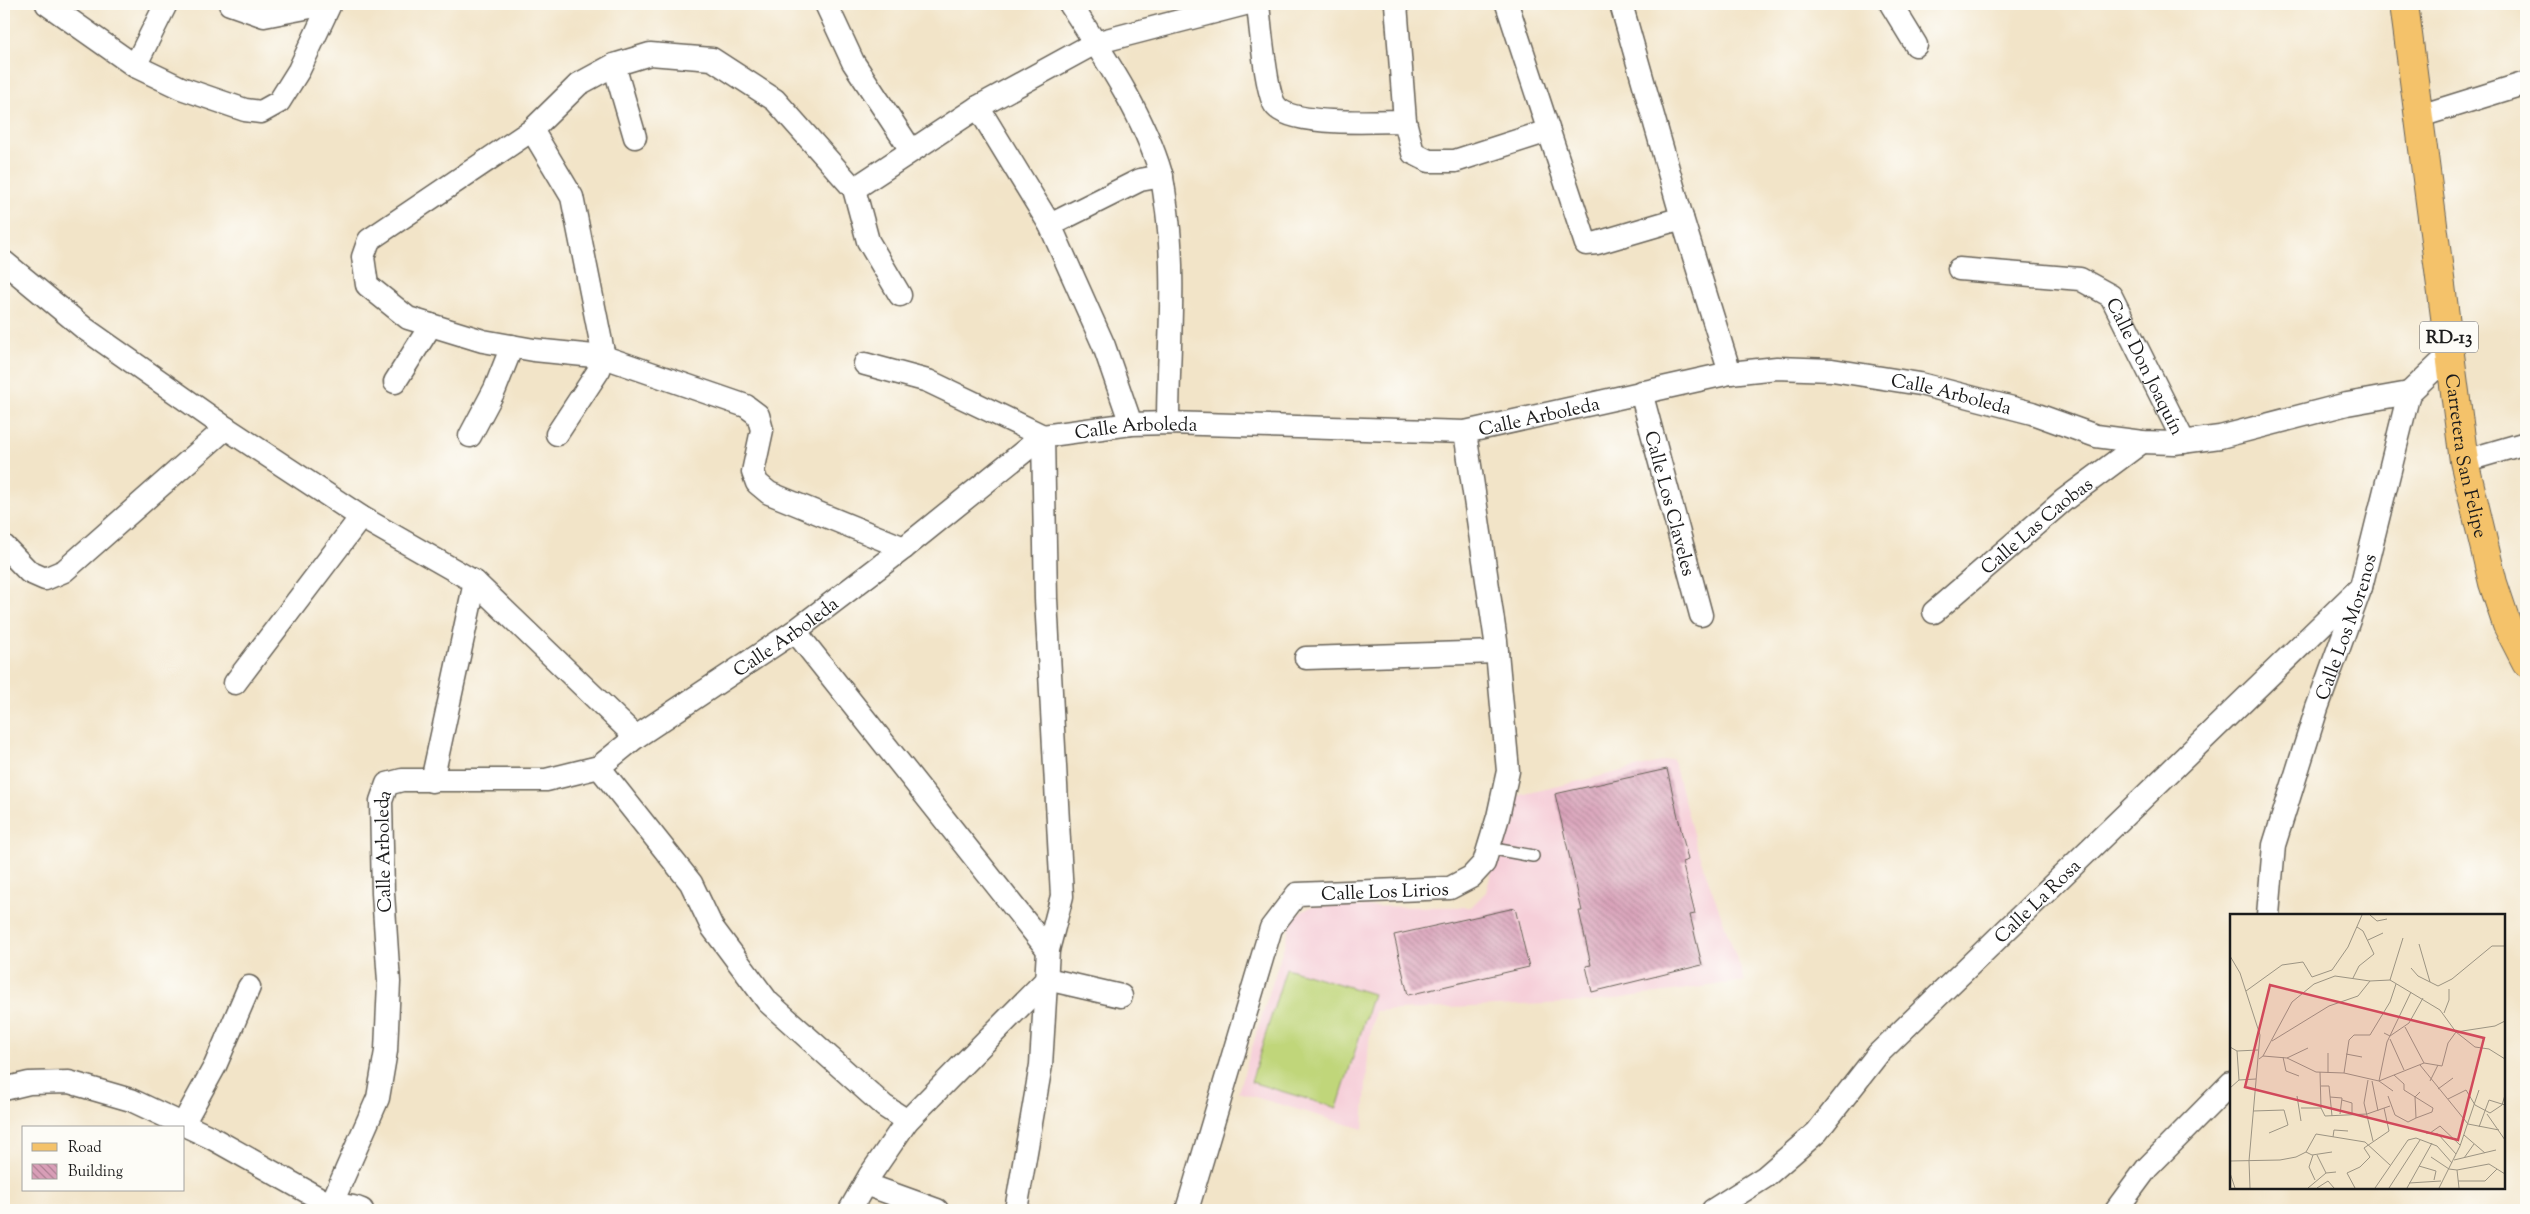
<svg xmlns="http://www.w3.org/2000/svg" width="2530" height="1214" viewBox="0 0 2530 1214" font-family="'Sorts Mill Goudy',serif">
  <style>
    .built { fill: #f6cfd9 }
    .garden { fill: #c0d67a; stroke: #6e794b }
    .building { fill: url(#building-back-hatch) }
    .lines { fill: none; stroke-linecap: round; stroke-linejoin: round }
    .service-casing { stroke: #676258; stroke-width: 14 }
    .minor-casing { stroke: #676258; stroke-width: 25 }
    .primary-casing { stroke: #676258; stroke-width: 30 }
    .service { stroke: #fff; stroke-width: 11 }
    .minor { stroke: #fff; stroke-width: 22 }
    .primary { stroke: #f4c26a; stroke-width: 28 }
    .labels { text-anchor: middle; stroke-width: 4.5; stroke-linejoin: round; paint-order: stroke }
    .shield { fill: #fdfcf7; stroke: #605f5e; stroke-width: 1 }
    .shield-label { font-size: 18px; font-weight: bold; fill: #1c1c1c }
    .street-label { font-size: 19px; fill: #1c1c1c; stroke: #fdfcf7 }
    .inset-road { fill: none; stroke: #9c9483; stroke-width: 1 }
    .view { fill: #d1495b; fill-opacity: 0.15; stroke: #d1495b; stroke-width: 2.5 }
    .inset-edge { fill: none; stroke: #1c1c1c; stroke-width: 2.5 }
  </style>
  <defs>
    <pattern id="building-back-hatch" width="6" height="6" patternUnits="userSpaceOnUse" patternTransform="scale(1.25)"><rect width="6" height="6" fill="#d89eb7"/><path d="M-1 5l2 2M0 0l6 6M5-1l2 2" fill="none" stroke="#ae8094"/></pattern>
  </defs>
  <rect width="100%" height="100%" fill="#fdfcf7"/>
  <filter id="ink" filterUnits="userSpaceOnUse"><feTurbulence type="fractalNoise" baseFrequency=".02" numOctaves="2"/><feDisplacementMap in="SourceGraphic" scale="10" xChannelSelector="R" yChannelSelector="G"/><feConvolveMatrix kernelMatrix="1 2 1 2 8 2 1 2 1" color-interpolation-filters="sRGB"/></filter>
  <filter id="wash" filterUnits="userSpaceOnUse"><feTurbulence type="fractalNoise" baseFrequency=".0096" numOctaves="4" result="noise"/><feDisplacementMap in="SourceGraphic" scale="20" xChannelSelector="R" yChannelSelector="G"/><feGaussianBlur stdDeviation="1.12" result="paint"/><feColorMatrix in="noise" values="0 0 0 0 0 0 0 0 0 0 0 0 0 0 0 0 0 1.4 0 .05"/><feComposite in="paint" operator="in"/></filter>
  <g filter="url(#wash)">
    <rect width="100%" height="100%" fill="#f2e4c8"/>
    <polygon class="built" points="1673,759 1697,849 1745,981 1593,1002 1375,1011 1369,1041 1363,1129 1238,1092 1293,917 1312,906 1471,907 1486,892 1512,797"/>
    <polygon class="garden" points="1286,968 1373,994 1337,1108 1251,1082"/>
    <g id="blocks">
      <g class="building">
        <polygon points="1667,769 1688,860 1682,862 1695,914 1690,915 1702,965 1592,992 1586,966 1591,965 1579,911 1582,911 1555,794"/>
        <polygon points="1515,908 1529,967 1408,995 1394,935"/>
      </g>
    </g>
  </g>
  <g filter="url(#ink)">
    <use href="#blocks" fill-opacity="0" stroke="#676258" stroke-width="1"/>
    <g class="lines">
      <defs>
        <polyline id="service" points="1489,848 1533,856"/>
        <g id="minor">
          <polyline points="47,4 135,66 181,88 245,110 261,112 279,102 299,70 330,4"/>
          <polyline points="230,4 264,16 326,4"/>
          <polyline points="826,4 853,62 911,150"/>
          <path d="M 1070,4 C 1104,56 1143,113 1161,174 C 1164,186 1165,199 1167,211 C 1176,281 1168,353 1168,423"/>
          <path d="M 1258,4 C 1260,23 1266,92 1275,105 C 1290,127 1378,121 1405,121"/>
          <polyline points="1396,4 1405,121 1413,153 1429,161 1455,161 1548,131"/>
          <polyline points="1507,4 1586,244 1597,243 1682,218"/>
          <polyline points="1621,4 1682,218 1730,373"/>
          <polyline points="1891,4 1916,45"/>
          <polyline points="614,65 635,137"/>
          <polyline points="135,66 166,4"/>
          <polyline points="978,107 1050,225 1104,346 1131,424"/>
          <polyline points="2420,116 2526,83"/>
          <polyline points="532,130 369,240 363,257 367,285 408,318 483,341 534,350 604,357 746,406 758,415 762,430 753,472 757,483 769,493 904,548"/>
          <polyline points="854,189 978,107 1095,43 1245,4"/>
          <polyline points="1050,225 1140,180 1162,176"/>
          <polyline points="4,262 84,328 226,428 361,517 475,582 636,737"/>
          <path id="s1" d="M 1959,269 L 2080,279 L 2111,296 L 2184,442"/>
          <polyline points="865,364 928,381 1043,436"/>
          <polyline points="395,382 431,325"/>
          <path id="s2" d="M 1641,392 L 1701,615"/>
          <polyline points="557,434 599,370 604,357 572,197 532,130 579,84 614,65 650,54 712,59 775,100 854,189 868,241 900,295"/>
          <polyline points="470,436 495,389 512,346"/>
          <polyline points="2464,461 2526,443"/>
          <polyline points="4,546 29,572 45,579 64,571 226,428"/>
          <path id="s3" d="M 1934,612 L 2064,500 L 2142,442"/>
          <polyline points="795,631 1048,950"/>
          <polyline points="1306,658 1497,652"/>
          <polyline points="235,683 361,517"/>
          <polyline points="599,767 691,883 712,927 768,1002 884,1106 907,1121"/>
          <polyline points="432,781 475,582"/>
          <path id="s4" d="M 2268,915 L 2274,845 L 2317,708 L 2361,587 L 2409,393 L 2451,353"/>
          <path id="s5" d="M 4,1089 L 29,1083 L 69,1082 L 131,1100 L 210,1137 L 331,1205 L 378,1098 L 386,1051 L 389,982 L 383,893 L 381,801 L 387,784 L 402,780 L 546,780 L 599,767 L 636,737 L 795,631 L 904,548 L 1043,436 L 1131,424 L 1168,423 L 1465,432 L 1730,373 L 1777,368 L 1832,370 L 1920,384 L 2032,413 L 2096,436 L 2142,442 L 2174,443 L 2220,437 L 2347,404 L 2409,393"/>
          <polyline points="183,1124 215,1066 249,987"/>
          <polyline points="865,1184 937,1210"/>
          <path d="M 319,1210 C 333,1205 348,1204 362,1210"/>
          <polyline points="850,1210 870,1175 907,1121 1047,979 1121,996"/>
          <polyline points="1016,1210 1041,1065 1048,950 1062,896 1046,599 1043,436"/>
          <path id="s6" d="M 1187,1210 L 1271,928 L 1297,894 L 1450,888 L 1471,877 L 1484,863 L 1498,817 L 1508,771 L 1496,641 L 1465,432"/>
          <path id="s7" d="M 1713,1210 L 1765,1177 L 1817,1132 L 1878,1054 L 2361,587"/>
          <polyline points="2116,1210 2147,1168 2231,1083"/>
        </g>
        <g id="primary">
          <path id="s8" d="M 2404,4 L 2464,461 L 2493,583 L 2507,625 L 2526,662"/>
        </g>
      </defs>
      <use href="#service" class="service-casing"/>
      <use href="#minor" class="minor-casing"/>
      <use href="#primary" class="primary-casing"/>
      <use href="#service" class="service"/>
      <use href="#minor" class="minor"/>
      <use href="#primary" class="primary"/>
    </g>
  </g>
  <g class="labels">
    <rect class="shield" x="2420" y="321.5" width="58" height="31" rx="4"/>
    <g class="shield-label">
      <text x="2449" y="343">RD-13</text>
    </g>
    <g class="street-label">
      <text dy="7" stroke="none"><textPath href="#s1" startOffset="235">Calle Don Joaquín</textPath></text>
      <text dy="7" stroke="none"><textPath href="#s5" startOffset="2476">Calle Arboleda</textPath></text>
      <text dy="7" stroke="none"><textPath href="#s5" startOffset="2056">Calle Arboleda</textPath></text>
      <text dy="7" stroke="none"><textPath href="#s5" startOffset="1651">Calle Arboleda</textPath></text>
      <text dy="7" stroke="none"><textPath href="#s8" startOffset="456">Carretera San Felipe</textPath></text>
      <text dy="7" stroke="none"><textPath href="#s2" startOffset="115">Calle Los Claveles</textPath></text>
      <text dy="7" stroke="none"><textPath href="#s3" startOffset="134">Calle Las Caobas</textPath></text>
      <text dy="7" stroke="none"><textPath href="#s4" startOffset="300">Calle Los Morenos</textPath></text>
      <text dy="7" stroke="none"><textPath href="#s5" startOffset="1231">Calle Arboleda</textPath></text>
      <text dy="7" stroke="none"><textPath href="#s5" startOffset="721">Calle Arboleda</textPath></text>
      <text dy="7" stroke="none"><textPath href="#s6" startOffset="425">Calle Los Lirios</textPath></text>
      <text dy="7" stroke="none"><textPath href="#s7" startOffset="450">Calle La Rosa</textPath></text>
    </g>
  </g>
  <g transform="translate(2230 914)">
    <rect width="275" height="275" fill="#f2e4c8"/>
    <path class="inset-road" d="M 140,1 L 147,7 L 157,5M 138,26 L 153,19M 189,30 L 200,68M 0,42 L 10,59 L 30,121 L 19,247 L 20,274M 181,54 L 188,62 L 208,72 L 222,65 L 262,32 L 275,32M 123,64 L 129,52 L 144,40 L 133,17 L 127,13M 160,66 L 173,24M 16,77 L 52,51 L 73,48 L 82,63 L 102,56 L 118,33 L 132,1M 214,99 L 219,86 L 219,75M 175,113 L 194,149M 154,119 L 160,122 L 179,109 L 193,84M 160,125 L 174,156M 42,127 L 99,92 L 128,82 L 140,67M 0,133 L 7,137 L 28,136M 7,137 L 9,166M 98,139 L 98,159M 116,140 L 132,143M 33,142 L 57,144 L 86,158 L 114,159 L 149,167 L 194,149 L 212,152 L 218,129 L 226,118 L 245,133 L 259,135 L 275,145M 53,143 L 56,157 L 69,162M 57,144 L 78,134M 29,145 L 33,142 L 62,88 L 84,70 L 105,62 L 140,67 L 160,66 L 210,96 L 226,118 L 265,112 L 275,107M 190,151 L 238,210 L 269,216M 90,158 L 91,194 L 95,202 L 137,200 L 160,192M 114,159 L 119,126 L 124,121 L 140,121 L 160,88 L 166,70M 164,161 L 174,170 L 174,176 L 203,194 L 202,198 L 186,204M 138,166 L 134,189 L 143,227M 142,167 L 148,197M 149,167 L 157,128 L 181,78M 149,167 L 163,177M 200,167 L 208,151M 91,172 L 99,172 L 102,202M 0,174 L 9,166 L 26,165M 208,175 L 223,164M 67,182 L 71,207M 158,182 L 165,201 L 178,208 L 186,204 L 185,183 L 190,178M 100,183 L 112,184 L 110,200M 218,185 L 236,176 L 245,191 L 260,199 L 272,191 L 275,181M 112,186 L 122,189 L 122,200M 71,194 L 91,194M 23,197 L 54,196 L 58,211 L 39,219M 257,200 L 275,226M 249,213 L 259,186 L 275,191M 196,219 L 208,220 L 226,240M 200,219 L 210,212 L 230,231M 234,221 L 255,239M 103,223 L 104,216 L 118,217M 76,238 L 82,241 L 102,238M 83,241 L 79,253 L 85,266M 87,241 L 96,259M 201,243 L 219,255 L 227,256 L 259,250 L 275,260M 234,244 L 244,230M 224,246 L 266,236M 0,247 L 50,246 L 66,243 L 76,238 L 86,220 L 135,228 L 160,251M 189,252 L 206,257 L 204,266M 227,256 L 229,274M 0,259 L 5,274M 228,267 L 255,267 L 267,255M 179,269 L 211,267M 78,274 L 96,259 L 106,258M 87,274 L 98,267 L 104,274M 125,274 L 117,259 L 130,253 L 140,243 L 134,234 L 159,217 L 154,194M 145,274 L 178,226 L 186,224 L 207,232 L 222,249M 159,274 L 190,226M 177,274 L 202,229M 209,274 L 230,232 L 249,176"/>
    <path class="view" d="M 40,71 L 254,124 L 228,226 L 15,173 Z"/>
    <rect width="275" height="275" class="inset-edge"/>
  </g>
  <rect width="2530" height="1214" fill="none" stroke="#fdfcf7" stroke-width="20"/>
  <rect x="22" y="1126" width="162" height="65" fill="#fdfcf7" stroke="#a3a29f"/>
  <rect x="32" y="1143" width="25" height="8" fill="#f4c26a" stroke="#a3a29f"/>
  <text x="68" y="1152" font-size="15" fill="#1c1c1c">Road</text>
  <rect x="32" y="1164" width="25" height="15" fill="url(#building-back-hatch)" stroke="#a3a29f"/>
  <text x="68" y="1176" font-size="15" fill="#1c1c1c">Building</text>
</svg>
